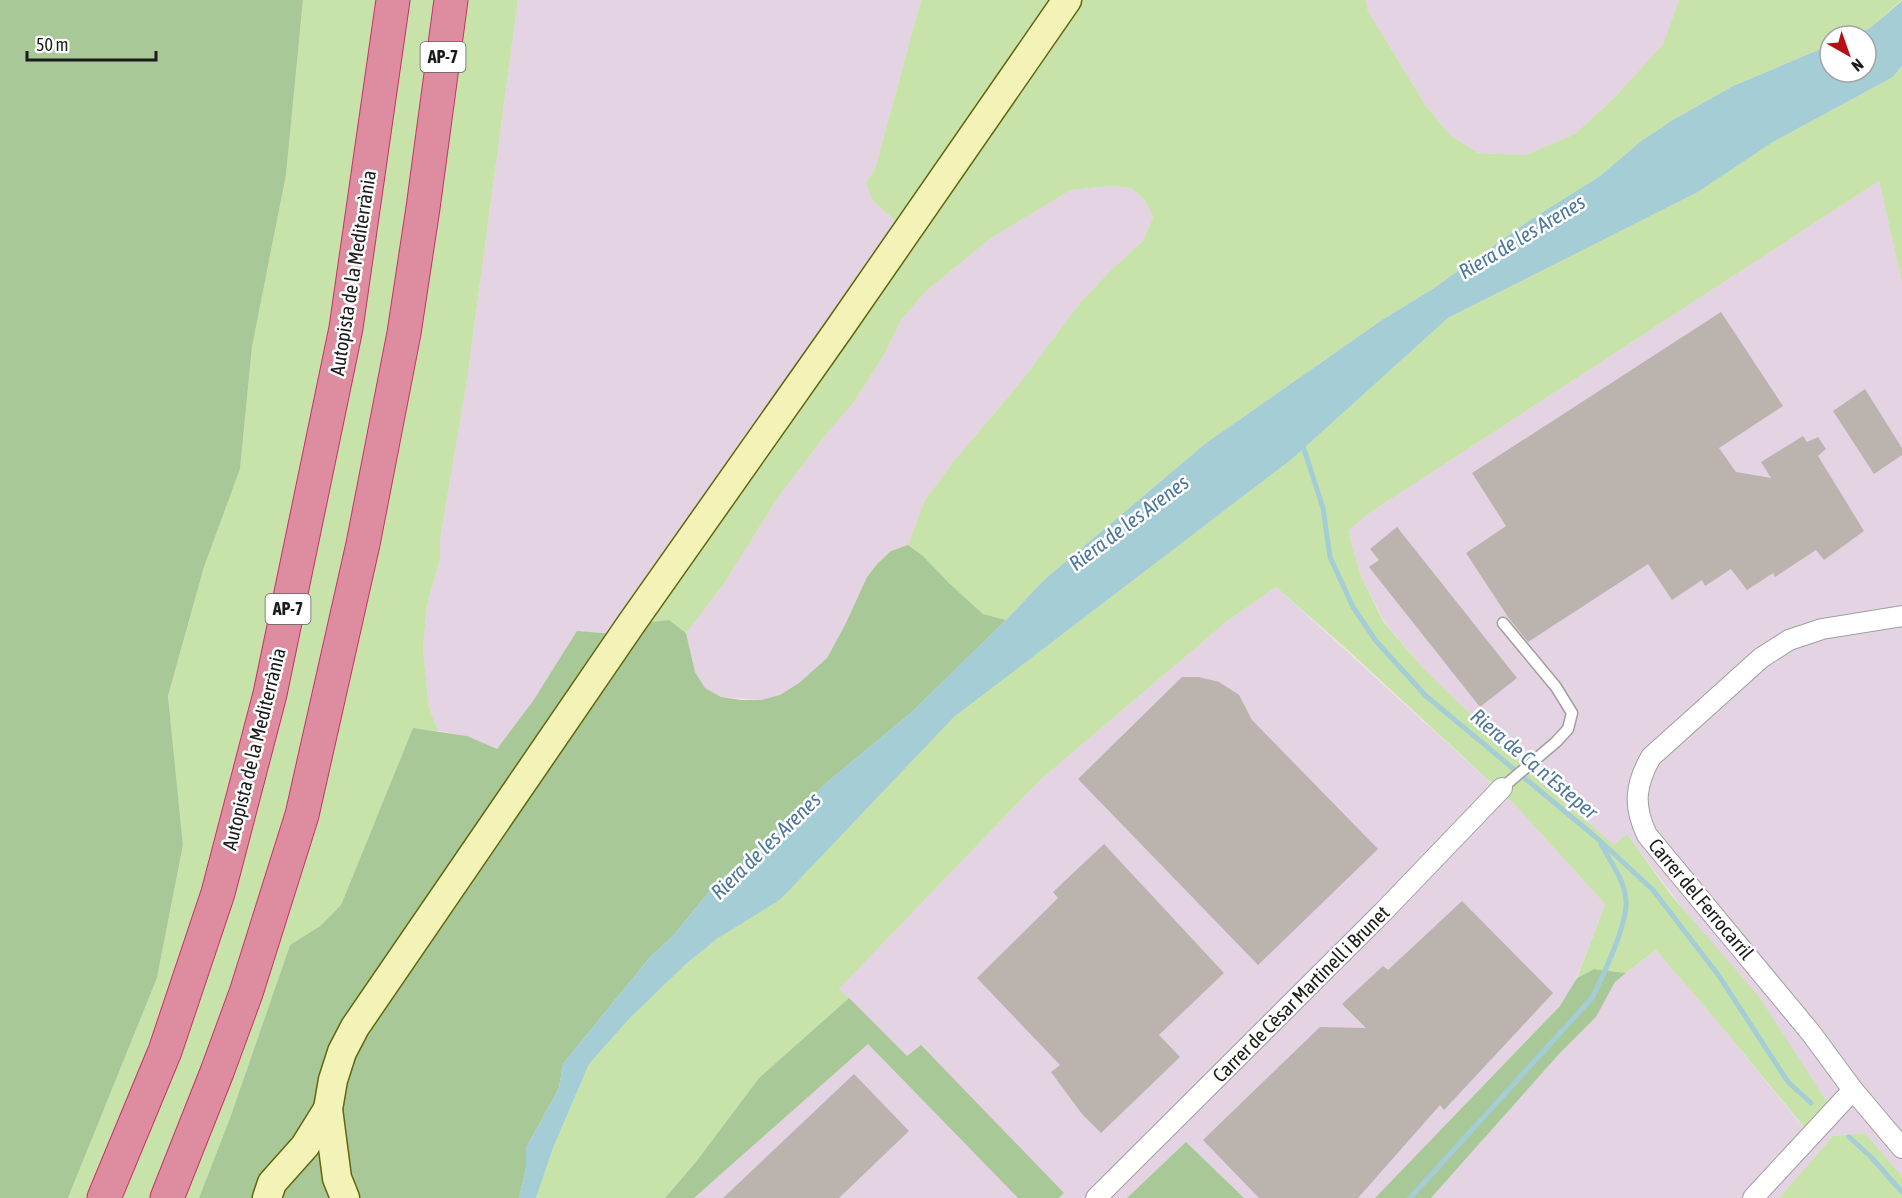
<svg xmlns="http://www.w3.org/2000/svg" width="1902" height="1198" viewBox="0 0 1902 1198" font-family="'Asap Condensed',sans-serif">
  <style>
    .industrial { fill: #e4d3e2 }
    .grass { fill: #c8e3aa }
    .forest { fill: #a8c898 }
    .water { fill: #a4cdd6 }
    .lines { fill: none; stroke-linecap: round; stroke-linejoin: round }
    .stream { stroke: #a4cdd6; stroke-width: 5 }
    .building { fill: #bbb3ae }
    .lane-casing { stroke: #9f9f9f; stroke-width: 13 }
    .street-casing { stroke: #9f9f9f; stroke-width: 22 }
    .secondary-casing { stroke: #61670d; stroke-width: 31 }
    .highway-casing { stroke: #c7316a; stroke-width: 35 }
    .lane { stroke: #fff; stroke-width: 10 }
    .street { stroke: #fff; stroke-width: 20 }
    .secondary { stroke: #f3f3b7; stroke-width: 28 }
    .highway { stroke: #de8da0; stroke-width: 33 }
    .labels { text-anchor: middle; stroke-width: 5; stroke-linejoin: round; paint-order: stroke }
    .shield { fill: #fff; stroke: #5f5f5f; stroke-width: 1.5 }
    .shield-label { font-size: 18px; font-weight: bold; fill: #1b1b1b }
    .street-label { font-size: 20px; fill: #1b1b1b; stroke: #fff }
    .water-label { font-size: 21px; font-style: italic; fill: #4d779b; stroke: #fff }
  </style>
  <rect width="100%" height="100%" fill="#ece7e1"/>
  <g class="industrial">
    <polygon points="518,0 921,0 875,169 866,183 872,200 901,226 613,634 533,701 497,750 467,736 438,731 429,707 423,650 427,605 440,559 440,540 467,380"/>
    <polygon points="1366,0 1679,0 1663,44 1614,98 1575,134 1525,155 1478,153 1450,135 1426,106 1368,11"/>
    <polygon points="1879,181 1902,282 1902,1176 1865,1133 1833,1136 1779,1198 1431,1198 1559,1054 1596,1017 1615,982 1656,950 1717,1021 1803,1127 1827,1101 1627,834 1614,845 1535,777 1421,666 1384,621 1362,578 1353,550 1349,530 1368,514"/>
    <polygon points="1110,186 1131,188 1145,200 1153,217 1143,241 1111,270 1080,303 1020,383 954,461 925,500 908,545 891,551 878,563 867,577 845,625 827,658 799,683 780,695 761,700 721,697 705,688 695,672 686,633 723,585 779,496 827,433 854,402 885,353 901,320 926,291 991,238 1071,190"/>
    <polygon points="1276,587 1513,803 1605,904 1573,987 1560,1006 1375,1198 1244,1198 1186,1143 1127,1198 1059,1198 1064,1194 921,1046 907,1056 839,989 1039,781 1226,622"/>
    <polygon points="868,1044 1018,1198 694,1198"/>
  </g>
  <g class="grass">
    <polygon points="303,0 518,0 467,380 440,540 440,559 427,605 423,650 429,707 438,731 413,729 341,905 320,926 290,945 230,1118 199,1198 68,1198 157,978 183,845 168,696 204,567 240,469 252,347 286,175"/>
    <polygon points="921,0 1366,0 1368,11 1426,106 1450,135 1478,153 1525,155 1575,134 1614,98 1663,44 1679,0 1902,0 1870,28 1852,36 1830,36 1830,45 1733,86 1671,121 1640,142 1600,176 1527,222 1434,288 1382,320 1206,443 1045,579 1006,620 983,614 949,583 923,556 908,545 925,500 954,461 1020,383 1080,303 1111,270 1143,241 1153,217 1145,200 1131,188 1110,186 1071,190 991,238 926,291 901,320 885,353 854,402 827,433 779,496 723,585 686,633 669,620 651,622 629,628 901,226 872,200 866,183 875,169"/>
    <polygon points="1902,66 1902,282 1879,181 1368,514 1349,530 1353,550 1362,578 1383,621 1421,666 1535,777 1614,845 1627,834 1671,895 1760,998 1827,1102 1804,1127 1717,1021 1656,950 1626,973 1594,969 1577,978 1605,904 1513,803 1351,653 1276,587 1226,622 1039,781 839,989 849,998 759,1078 695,1163 665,1198 536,1198 553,1148 589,1064 630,1018 687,963 717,939 781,899 954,717 1292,459 1448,318 1698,192 1773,142 1893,77"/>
    <polygon points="1865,1133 1902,1176 1902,1198 1779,1198 1833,1136"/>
  </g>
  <g class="forest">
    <polygon points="0,0 303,0 286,175 252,347 240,469 204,567 168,696 183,845 157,978 68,1198 0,1198"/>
    <polygon points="908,545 923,556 949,583 983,614 1006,620 912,712 825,784 789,820 713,887 673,936 651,956 563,1064 559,1088 526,1148 526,1168 519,1198 199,1198 230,1118 290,945 320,926 341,905 413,728 467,736 497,749 533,701 577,631 613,634 651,622 669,620 686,633 695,672 705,688 721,697 741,700 761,700 780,695 799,683 827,658 845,625 867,577 878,563 891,551"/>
    <polygon points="1594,969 1626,973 1615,982 1596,1017 1559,1054 1431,1198 1375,1198 1560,1006 1577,978"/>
    <polygon points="849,998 907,1056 921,1045 1064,1193 1059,1198 1018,1198 868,1044 694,1198 665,1198 695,1163 759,1078"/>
    <polygon points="1186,1142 1244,1198 1127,1198"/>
  </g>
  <polygon class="water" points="1902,1 1902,66 1893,77 1773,142 1698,192 1448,318 1292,459 954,717 781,899 717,939 687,963 630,1018 589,1064 553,1148 536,1198 519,1198 526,1168 526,1148 559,1088 563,1064 651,956 673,936 713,887 789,820 825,784 912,712 1006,620 1045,579 1206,443 1382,320 1434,288 1527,222 1600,176 1640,142 1671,121 1733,86 1830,45 1830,72 1866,72 1866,36 1852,36 1870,28"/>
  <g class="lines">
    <g class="stream">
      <polyline points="1302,443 1323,508 1330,557 1353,607 1376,641 1426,696 1598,839 1653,890 1719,976 1788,1082 1811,1103"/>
      <polyline points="1849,1137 1871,1157 1902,1192"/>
      <path d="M 1410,1198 L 1592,998 C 1603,977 1628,923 1626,900 C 1625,881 1610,861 1601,844"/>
    </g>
  </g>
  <g class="building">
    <polygon points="1721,312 1783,406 1719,448 1736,472 1771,478 1761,462 1803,436 1807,442 1818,437 1826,449 1818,456 1864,531 1824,560 1816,550 1775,577 1773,573 1747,590 1731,569 1705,586 1702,580 1672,600 1648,564 1528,642 1508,617 1466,553 1506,526 1472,473"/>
    <polygon points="1865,389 1902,448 1902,455 1874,474 1833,411"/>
    <polygon points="1397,527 1517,678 1480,707 1369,567 1379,560 1370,549"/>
    <polygon points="1182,677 1199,677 1219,682 1239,695 1252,720 1378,849 1258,965 1078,779"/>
    <polygon points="1104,844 1224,973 1159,1035 1180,1057 1101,1133 1082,1114 1051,1072 1060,1065 977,978 1058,898 1053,892"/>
    <polygon points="1462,901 1553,993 1444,1110 1440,1105 1358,1198 1259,1198 1203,1140 1320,1027 1366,1028 1342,1004 1383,966 1388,970"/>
    <polygon points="854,1074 909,1131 839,1198 723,1198"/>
  </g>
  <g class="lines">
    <defs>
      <polyline id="lane" points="1502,788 1556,742 1568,729 1572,713 1556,687 1503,623"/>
      <g id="street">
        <path d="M 1902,616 L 1822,629 L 1789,640 L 1761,658 L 1651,757 C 1635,785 1633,806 1647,835 L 1811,1033 L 1853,1090 L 1902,1148"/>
        <polyline points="1096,1198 1383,912 1502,788"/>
        <polyline points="1753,1198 1853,1090"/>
      </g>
      <g id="secondary">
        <polyline points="267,1198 272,1183 305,1146 328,1109"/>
        <polyline points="345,1198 337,1178 328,1109 333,1080 342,1052 355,1027 631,624 839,329 1067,0"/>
      </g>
      <g id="highway">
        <polyline points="104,1198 165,1051 218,893 270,694 346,328 393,0"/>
        <polyline points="167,1198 217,1072 246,993 302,815 363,544 404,333 423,208 451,0"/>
      </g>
    </defs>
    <use href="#lane" class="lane-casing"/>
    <use href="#street" class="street-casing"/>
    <use href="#secondary" class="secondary-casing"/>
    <use href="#highway" class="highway-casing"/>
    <use href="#lane" class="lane"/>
    <use href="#street" class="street"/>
    <use href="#secondary" class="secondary"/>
    <use href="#highway" class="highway"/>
  </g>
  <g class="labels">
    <g class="shield">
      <rect x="420.5" y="42" width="45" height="30" rx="4.5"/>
      <rect x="265.5" y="594" width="45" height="30" rx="4.5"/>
    </g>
    <g class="shield-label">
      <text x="443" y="63">AP-7</text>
      <text x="288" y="615">AP-7</text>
    </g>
    <g class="street-label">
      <text transform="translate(353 273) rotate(-81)" y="7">Autopista de la Mediterrània</text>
      <text transform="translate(254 749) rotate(-76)" y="7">Autopista de la Mediterrània</text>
      <text transform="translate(1701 899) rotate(50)" y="7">Carrer del Ferrocarril</text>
      <text transform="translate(1301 994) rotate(-45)" y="7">Carrer de Cèsar Martinell i Brunet</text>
    </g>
    <g class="water-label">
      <text transform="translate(1522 237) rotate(-31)" y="7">Riera de les Arenes</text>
      <text transform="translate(1129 523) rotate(-37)" y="7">Riera de les Arenes</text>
      <text transform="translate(1534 764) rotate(40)" y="7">Riera de Ca n'Esteper</text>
      <text transform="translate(766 846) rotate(-44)" y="7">Riera de les Arenes</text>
    </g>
  </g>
  <g transform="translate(1848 54) rotate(140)"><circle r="28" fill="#ffffff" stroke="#a4a4a4" stroke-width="1.5"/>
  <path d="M0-4.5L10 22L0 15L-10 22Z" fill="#b60f16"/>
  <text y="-9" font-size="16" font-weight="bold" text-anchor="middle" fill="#1b1b1b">N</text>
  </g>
  <path d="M27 51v9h129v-9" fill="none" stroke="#1b1b1b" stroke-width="3"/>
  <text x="36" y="51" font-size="18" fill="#1b1b1b" stroke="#ffffff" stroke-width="4.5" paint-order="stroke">50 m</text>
</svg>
